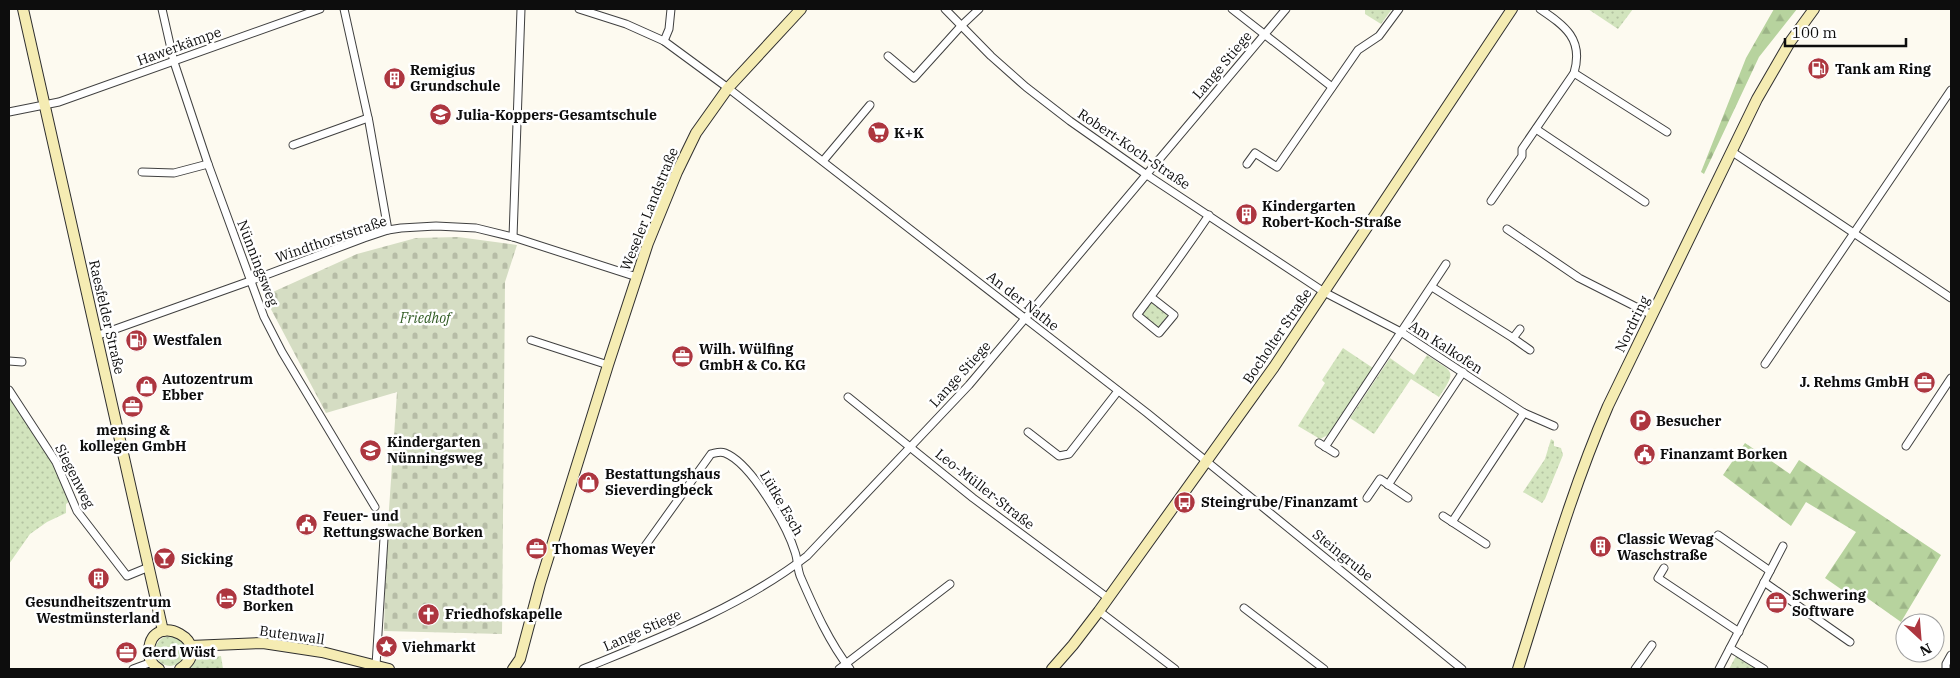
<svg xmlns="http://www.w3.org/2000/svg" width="1960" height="678" viewBox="0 0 1960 678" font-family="'IBM Plex Serif',serif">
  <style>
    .green { fill: url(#green-dots) }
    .forest { fill: url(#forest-firs) }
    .cemetery { fill: url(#cemetery-stones) }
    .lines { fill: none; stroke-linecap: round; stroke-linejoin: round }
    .street-casing { stroke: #404040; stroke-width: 9 }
    .secondary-casing { stroke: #2f2f2f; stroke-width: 12 }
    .street { stroke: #fff; stroke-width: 7 }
    .secondary { stroke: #f5ecb3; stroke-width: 10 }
    .labels { text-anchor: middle; stroke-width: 5; stroke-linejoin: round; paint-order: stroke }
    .street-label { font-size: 14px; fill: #0d0d0d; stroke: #fff }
    .poi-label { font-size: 14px; font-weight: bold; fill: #0d0d0d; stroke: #fff; text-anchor: start }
    .park-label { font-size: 14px; font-style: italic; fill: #335d26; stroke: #fff }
  </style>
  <defs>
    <pattern id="green-dots" width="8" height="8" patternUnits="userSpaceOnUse" patternTransform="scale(1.25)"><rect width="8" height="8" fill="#d2e4bd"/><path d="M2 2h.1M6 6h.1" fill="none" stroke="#b3c2a1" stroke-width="1.8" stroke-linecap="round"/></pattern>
    <pattern id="forest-firs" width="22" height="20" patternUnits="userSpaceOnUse" patternTransform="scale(1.25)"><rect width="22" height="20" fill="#b7d39e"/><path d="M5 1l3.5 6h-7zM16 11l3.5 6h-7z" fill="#9cb487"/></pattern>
    <pattern id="cemetery-stones" width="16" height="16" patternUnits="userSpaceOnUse" patternTransform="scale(1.25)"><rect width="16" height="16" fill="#d5ddc3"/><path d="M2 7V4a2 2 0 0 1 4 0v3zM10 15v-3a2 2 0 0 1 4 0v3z" fill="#b6bca6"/></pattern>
  </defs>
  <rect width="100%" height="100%" fill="#fdfaf0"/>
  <g class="green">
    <polygon points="1365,9 1392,9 1381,24 1365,14"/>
    <polygon points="1588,9 1633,9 1618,29"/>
    <polygon points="1152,302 1169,316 1159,328 1142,315"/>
    <polygon points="1343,348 1373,368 1328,435 1320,439 1298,426 1325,383 1322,380"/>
    <path d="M 1427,355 C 1453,373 1458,369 1439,397 L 1411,379 L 1374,434 L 1350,418 L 1390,358 L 1414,375 Z"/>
    <polygon points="9,395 54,465 70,501 66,504 66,513 47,522 30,534 9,564"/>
    <polygon points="1551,439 1554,441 1554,446 1561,448 1563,455 1545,499 1542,503 1523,492 1545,459"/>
    <circle cx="170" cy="651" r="15"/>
    <polygon points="221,656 223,669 190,669 197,659"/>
    <polygon points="1736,656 1756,669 1729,669"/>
  </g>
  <g class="forest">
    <polygon points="1774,9 1797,9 1759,57 1704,174 1701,172 1746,58"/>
    <polygon points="1745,443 1790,474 1799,460 1941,555 1901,622 1853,588 1848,594 1825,578 1856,532 1806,502 1791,526 1723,475"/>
  </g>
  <polygon class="cemetery" points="458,237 517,245 505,282 502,634 384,631 386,553 397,392 326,413 264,296 357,254 416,238"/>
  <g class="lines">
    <defs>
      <g id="street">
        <polyline points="162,9 174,62 208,164 264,317 282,352 375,507"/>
        <polyline points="344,9 369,122 388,230"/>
        <polyline points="579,9 626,24 664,41 728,88 1147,413 1462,669"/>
        <polyline points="945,9 991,56 1026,87 1070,121 1147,175 1324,292 1401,332 1524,413 1554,426"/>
        <polyline points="1232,9 1332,87"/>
        <polyline points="664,41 669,29 671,9"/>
        <polyline points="888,56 914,78 961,26 979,9"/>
        <polyline points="1574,73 1667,132"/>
        <polyline points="9,112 59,102 320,9"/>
        <polyline points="1536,129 1645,202"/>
        <polyline points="293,145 368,118"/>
        <polyline points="1731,151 1951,298"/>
        <polyline points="823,161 870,105"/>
        <polyline points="1247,164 1255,153 1277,167 1358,50 1379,36 1399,9"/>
        <polyline points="142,172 174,173 208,164"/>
        <path d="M 1491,201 L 1522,156 L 1522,149 L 1574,73 C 1584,39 1565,26 1540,9"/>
        <polyline points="1507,229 1579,278 1652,315"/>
        <polyline points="513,237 521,9"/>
        <polyline points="1432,287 1513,338"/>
        <path d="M 1151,297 L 1174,315 L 1159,333 L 1137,315 C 1162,282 1186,249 1209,215"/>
        <polyline points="1520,329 1513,338 1530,350"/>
        <polyline points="96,336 250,281 364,238 388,230 401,228 436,226 476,228 513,237 637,277"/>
        <polyline points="531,340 608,365"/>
        <polyline points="9,361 22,362"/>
        <polyline points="1765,364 1951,90"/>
        <polyline points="9,390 56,462 77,511 127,576 149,567"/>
        <polyline points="848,397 973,498 1108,598"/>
        <polyline points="1028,432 1059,456 1069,454 1118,391"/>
        <polyline points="1319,443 1335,453"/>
        <polyline points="1906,446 1951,378"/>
        <polyline points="1325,447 1446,264"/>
        <polyline points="1388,485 1463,372"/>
        <polyline points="1367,498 1380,479 1408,498"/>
        <polyline points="1443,516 1486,544"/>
        <polyline points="1452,522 1524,413"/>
        <polyline points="1718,535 1770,571"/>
        <path d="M 645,546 L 711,454 C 716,453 720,451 725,453 C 751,463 787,526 795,552 C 798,560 797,570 801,578 C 815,610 829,642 850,669"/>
        <polyline points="1664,568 1658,578 1739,632"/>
        <polyline points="1764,582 1850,642"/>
        <polyline points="1244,608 1324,669"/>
        <polyline points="1099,611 1175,669"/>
        <polyline points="1730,648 1764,669"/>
        <polyline points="376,665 384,538"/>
        <polyline points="133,669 152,662"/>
        <path d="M 583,669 C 659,638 741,607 807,556 L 969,385 L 1286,9"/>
        <polyline points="839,669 950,584"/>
        <polyline points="1635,669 1652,645"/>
        <polyline points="1719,669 1783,546"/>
        <polyline points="1946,669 1946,664 1951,655"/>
      </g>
      <g id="secondary">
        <polyline points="23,9 163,631"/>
        <polyline points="190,646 263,643 322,652 389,669"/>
        <path d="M 159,669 C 152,665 148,658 149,650 C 152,608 218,643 180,669"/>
        <polyline points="513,669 520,659 540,584 608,365 648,243 677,172 696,133 728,88 801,9"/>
        <polyline points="1052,669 1073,645 1099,611 1274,367 1512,9"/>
        <path d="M 1518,669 C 1546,581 1571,491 1608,406 L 1757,99 L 1790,42 L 1814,9"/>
      </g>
    </defs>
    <use href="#street" class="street-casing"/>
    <use href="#secondary" class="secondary-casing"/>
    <use href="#street" class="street"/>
    <use href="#secondary" class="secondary"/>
  </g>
  <defs>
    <symbol id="fuel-disc" viewBox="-11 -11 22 22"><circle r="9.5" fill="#ad363f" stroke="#fff"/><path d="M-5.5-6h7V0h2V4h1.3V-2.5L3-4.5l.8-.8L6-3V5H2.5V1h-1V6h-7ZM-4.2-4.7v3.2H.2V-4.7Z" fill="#fff"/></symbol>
    <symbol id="building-disc" viewBox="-11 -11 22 22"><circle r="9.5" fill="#ad363f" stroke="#fff"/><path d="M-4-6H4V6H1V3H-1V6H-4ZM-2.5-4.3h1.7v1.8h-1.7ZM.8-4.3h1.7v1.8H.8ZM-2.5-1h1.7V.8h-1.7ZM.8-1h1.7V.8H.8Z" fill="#fff"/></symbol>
    <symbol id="school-disc" viewBox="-11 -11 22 22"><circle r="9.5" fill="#ad363f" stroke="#fff"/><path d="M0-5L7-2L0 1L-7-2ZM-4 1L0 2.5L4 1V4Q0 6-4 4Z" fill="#fff"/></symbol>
    <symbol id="supermarket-disc" viewBox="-11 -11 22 22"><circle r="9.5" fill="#ad363f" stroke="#fff"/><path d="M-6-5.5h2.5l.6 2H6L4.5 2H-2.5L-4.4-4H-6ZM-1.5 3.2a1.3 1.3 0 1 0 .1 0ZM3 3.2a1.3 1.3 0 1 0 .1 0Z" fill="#fff"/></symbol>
    <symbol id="office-disc" viewBox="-11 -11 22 22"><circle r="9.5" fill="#ad363f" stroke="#fff"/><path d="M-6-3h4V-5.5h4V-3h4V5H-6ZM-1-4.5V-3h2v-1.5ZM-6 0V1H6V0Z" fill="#fff"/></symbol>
    <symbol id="shop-disc" viewBox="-11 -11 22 22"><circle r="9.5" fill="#ad363f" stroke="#fff"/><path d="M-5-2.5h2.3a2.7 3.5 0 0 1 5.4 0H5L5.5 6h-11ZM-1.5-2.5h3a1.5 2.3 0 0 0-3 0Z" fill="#fff"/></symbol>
    <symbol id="parking-disc" viewBox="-11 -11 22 22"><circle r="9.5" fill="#ad363f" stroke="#fff"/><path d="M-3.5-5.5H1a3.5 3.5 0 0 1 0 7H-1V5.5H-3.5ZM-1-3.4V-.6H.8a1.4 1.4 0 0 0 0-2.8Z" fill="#fff"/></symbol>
    <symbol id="civic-disc" viewBox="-11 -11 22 22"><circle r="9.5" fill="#ad363f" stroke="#fff"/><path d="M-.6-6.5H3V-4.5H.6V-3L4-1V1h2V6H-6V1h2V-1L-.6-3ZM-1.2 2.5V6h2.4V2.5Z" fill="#fff"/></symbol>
    <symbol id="bus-disc" viewBox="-11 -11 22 22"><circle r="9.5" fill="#ad363f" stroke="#fff"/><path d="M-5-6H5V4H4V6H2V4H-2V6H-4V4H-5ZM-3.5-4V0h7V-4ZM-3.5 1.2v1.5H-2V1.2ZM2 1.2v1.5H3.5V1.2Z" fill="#fff"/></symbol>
    <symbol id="bar-disc" viewBox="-11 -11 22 22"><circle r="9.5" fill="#ad363f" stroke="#fff"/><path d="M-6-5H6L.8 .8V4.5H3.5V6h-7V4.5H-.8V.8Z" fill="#fff"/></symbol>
    <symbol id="hotel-disc" viewBox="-11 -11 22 22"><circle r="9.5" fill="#ad363f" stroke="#fff"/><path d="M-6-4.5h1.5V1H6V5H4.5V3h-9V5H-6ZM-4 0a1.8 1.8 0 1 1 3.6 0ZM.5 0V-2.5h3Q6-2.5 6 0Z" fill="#fff"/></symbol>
    <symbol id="church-disc" viewBox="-11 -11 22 22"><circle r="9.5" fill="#ad363f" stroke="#fff"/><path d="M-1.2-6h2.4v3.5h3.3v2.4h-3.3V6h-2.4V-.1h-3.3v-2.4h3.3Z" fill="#fff"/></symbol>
    <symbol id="sight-disc" viewBox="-11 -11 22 22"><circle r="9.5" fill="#ad363f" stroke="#fff"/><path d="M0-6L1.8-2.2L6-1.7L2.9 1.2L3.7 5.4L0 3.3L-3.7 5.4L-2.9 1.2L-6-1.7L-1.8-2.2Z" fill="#fff"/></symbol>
  </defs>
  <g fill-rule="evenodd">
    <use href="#fuel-disc" x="1806" y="56" width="25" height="25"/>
    <use href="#building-disc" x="382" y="66" width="25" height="25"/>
    <use href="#school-disc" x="428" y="102" width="25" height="25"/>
    <use href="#supermarket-disc" x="866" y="120" width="25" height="25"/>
    <use href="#building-disc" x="1234" y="202" width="25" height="25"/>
    <use href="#fuel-disc" x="124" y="328" width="25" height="25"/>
    <use href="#office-disc" x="670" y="344" width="25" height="25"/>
    <use href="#office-disc" x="1912" y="370" width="25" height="25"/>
    <use href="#shop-disc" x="134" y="374" width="25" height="25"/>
    <use href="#office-disc" x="120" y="394" width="25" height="25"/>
    <use href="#parking-disc" x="1628" y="408" width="25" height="25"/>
    <use href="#school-disc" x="358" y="438" width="25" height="25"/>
    <use href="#civic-disc" x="1632" y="442" width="25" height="25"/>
    <use href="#shop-disc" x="576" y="470" width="25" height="25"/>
    <use href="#bus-disc" x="1172" y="490" width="25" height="25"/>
    <use href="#civic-disc" x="294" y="512" width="25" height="25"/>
    <use href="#building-disc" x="1588" y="534" width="25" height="25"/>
    <use href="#office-disc" x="524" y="536" width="25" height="25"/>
    <use href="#bar-disc" x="152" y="546" width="25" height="25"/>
    <use href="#building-disc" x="86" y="566" width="25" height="25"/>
    <use href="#hotel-disc" x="214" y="586" width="25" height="25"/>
    <use href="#office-disc" x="1764" y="590" width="25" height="25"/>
    <use href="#church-disc" x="416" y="602" width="25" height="25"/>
    <use href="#sight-disc" x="374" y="634" width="25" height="25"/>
    <use href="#office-disc" x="114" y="640" width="25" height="25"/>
  </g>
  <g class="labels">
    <g class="street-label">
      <text transform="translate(179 46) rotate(-20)" y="5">Hawerkämpe</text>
      <text transform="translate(1222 65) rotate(-50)" y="5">Lange Stiege</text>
      <text transform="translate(1134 149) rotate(34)" y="5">Robert-Koch-Straße</text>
      <text transform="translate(649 209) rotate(-68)" y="5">Weseler Landstraße</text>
      <text transform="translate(331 239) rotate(-19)" y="5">Windthorststraße</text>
      <text transform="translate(258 263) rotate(69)" y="5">Nünningsweg</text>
      <text transform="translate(1023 301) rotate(38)" y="5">An der Nathe</text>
      <text transform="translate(107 317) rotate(77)" y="5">Raesfelder Straße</text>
      <text transform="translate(1632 324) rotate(-64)" y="5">Nordring</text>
      <text transform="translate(1277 336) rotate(-56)" y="5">Bocholter Straße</text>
      <text transform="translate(1446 347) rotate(33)" y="5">Am Kalkofen</text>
      <text transform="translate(960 374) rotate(-48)" y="5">Lange Stiege</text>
      <text transform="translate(75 476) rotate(63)" y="5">Siegenweg</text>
      <text transform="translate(985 489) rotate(38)" y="5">Leo-Müller-Straße</text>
      <text transform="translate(782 503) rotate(60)" y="5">Lütke Esch</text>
      <text transform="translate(1343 555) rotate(39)" y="5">Steingrube</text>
      <text transform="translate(642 630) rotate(-24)" y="5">Lange Stiege</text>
      <text transform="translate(292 635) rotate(8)" y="5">Butenwall</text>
    </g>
    <g class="poi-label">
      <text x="1835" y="74">Tank am Ring</text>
      <text x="410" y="75">Remigius<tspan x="410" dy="16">Grundschule</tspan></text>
      <text x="456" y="120">Julia-Koppers-Gesamtschule</text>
      <text x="894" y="138">K+K</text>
      <text x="1262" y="211">Kindergarten<tspan x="1262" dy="16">Robert-Koch-Straße</tspan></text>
      <text x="153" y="345">Westfalen</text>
      <text x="699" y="354">Wilh. Wülfing<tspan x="699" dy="16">GmbH &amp; Co. KG</tspan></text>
      <text x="162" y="384">Autozentrum<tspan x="162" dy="16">Ebber</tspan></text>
      <text x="1909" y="387" text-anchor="end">J. Rehms GmbH</text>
      <text x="1656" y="426">Besucher</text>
      <text x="133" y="435" text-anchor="middle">mensing &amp;<tspan x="133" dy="16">kollegen GmbH</tspan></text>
      <text x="387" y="447">Kindergarten<tspan x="387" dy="16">Nünningsweg</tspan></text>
      <text x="1660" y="459">Finanzamt Borken</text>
      <text x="605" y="479">Bestattungshaus<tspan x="605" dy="16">Sieverdingbeck</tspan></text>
      <text x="1201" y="507">Steingrube/Finanzamt</text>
      <text x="323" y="521">Feuer- und<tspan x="323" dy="16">Rettungswache Borken</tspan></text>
      <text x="1617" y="544">Classic Wevag<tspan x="1617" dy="16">Waschstraße</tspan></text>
      <text x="552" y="554">Thomas Weyer</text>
      <text x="181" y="564">Sicking</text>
      <text x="243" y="595">Stadthotel<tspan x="243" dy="16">Borken</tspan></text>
      <text x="1792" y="600">Schwering<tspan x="1792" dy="16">Software</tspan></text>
      <text x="98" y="607" text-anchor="middle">Gesundheitszentrum<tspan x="98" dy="16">Westmünsterland</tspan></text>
      <text x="445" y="619">Friedhofskapelle</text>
      <text x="402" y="652">Viehmarkt</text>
      <text x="142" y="657">Gerd Wüst</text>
    </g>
    <g class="park-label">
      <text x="425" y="323">Friedhof</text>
    </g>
  </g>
  <rect width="1960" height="678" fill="none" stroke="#0d0d0d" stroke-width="20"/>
  <g transform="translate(1920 638) rotate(154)"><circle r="24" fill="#ffffff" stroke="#9e9e9e"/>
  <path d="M0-4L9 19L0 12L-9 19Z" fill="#ad363f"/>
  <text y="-8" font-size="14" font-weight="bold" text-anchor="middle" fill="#0d0d0d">N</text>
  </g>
  <path d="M1785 38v8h121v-8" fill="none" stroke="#0d0d0d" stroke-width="2.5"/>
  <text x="1792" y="38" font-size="15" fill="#0d0d0d" stroke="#ffffff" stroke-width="4" paint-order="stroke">100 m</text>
</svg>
